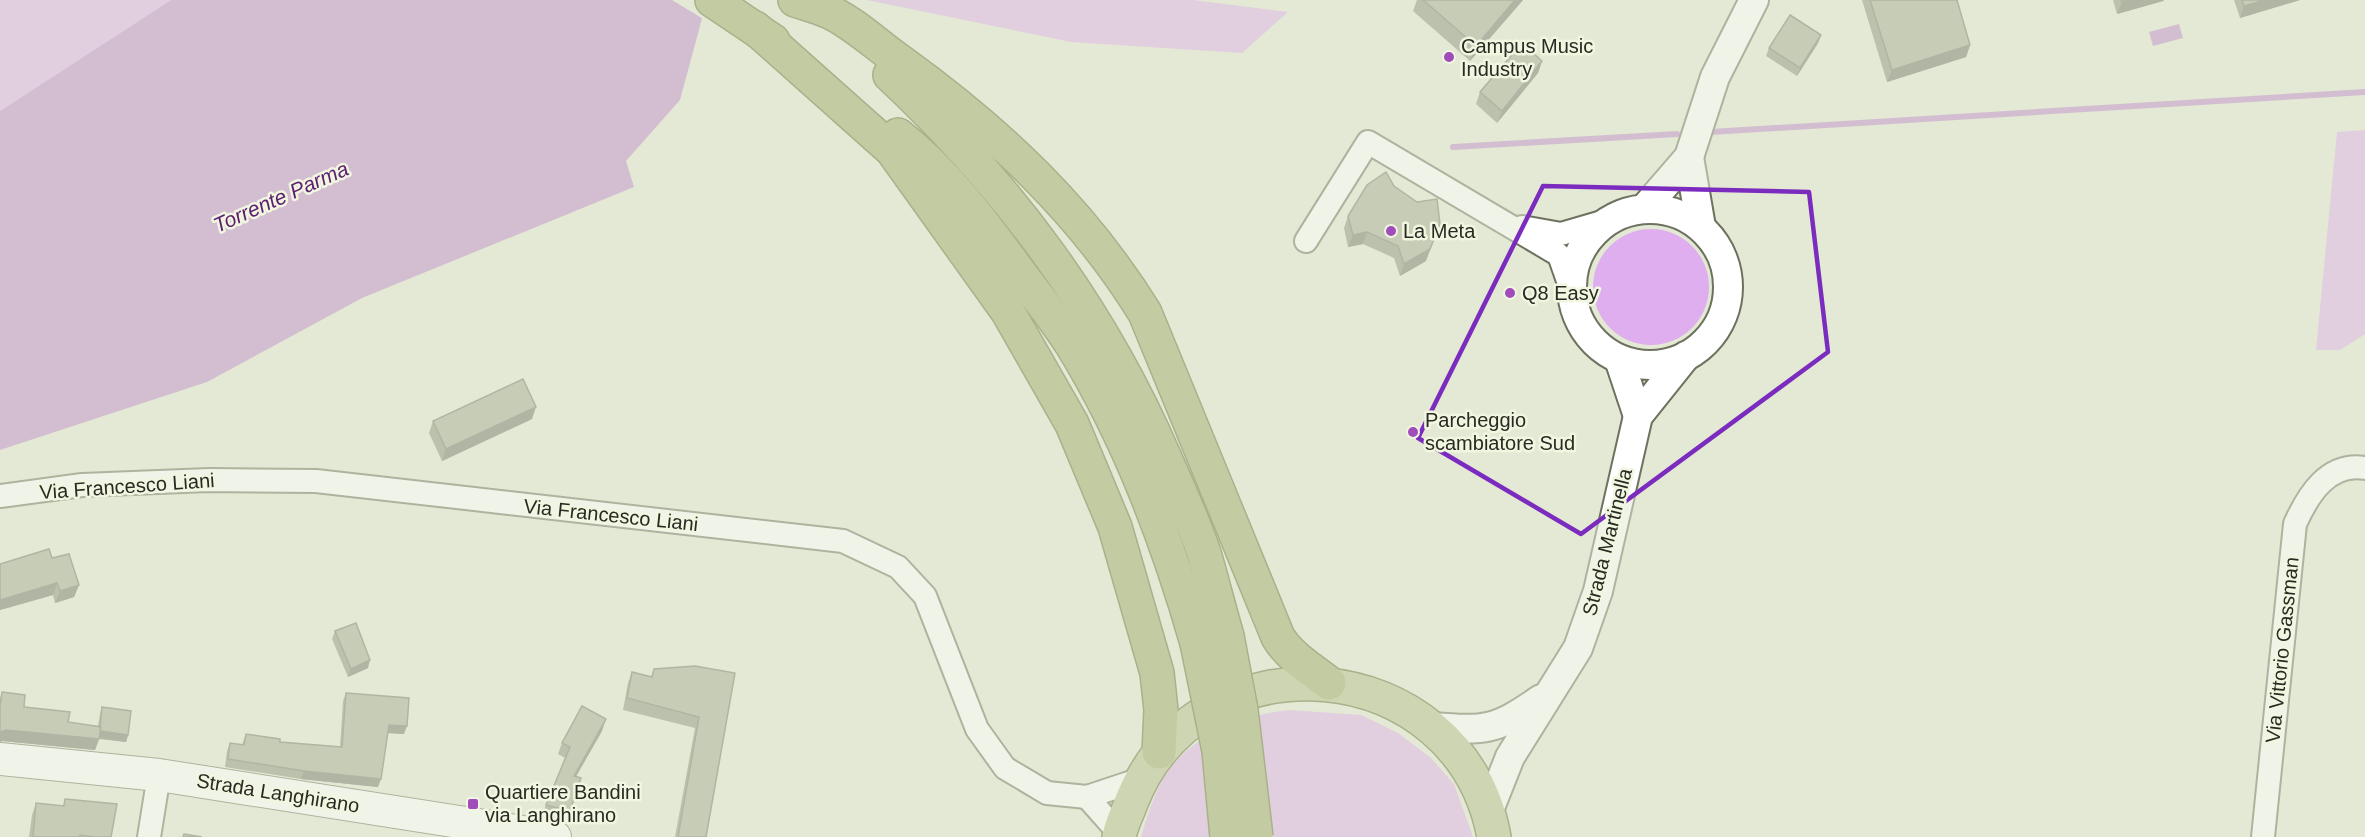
<svg xmlns="http://www.w3.org/2000/svg" width="2365" height="837" viewBox="0 0 2365 837" font-family="Helvetica,sans-serif">
  <style>
    .green { fill: #deaeee }
    .water { fill: #be8bcf }
    .pier { fill: #e3e9d4 }
    .lines { fill: none; stroke-linecap: round; stroke-linejoin: round }
    .stream { stroke: #be8bcf; stroke-width: 6 }
    .minor-casing { stroke: #6d725f; stroke-width: 26 }
    .tertiary-casing { stroke: #6d725f; stroke-width: 32 }
    .secondary-casing { stroke: #6d725f; stroke-width: 34 }
    .primary-casing { stroke: #636d35; stroke-width: 36 }
    .trunk-casing { stroke: #636d35; stroke-width: 36 }
    .minor { stroke: #fff; stroke-width: 22 }
    .tertiary { stroke: #fff; stroke-width: 28 }
    .secondary { stroke: #fff; stroke-width: 32 }
    .primary { stroke: #b4bd8c; stroke-width: 33 }
    .trunk { stroke: #9ba766; stroke-width: 33 }
    .trunk-bridge-casing { stroke: #636d35; stroke-width: 36; stroke-linecap: butt }
    .trunk-bridge { stroke: #9ba766; stroke-width: 33 }
    .wall { fill: #8d9181 }
    .shaded-wall { fill: #737669 }
    .building { fill: #a4a996; stroke: #737669; stroke-width: 1.5 }
    .marked { fill: none; stroke: #7b2cbf; stroke-width: 4.5; stroke-linejoin: round }
    .poi-dot { fill: #a04cbb; stroke: #f1f6e1; stroke-width: 2 }
    .labels { text-anchor: middle; stroke-width: 5; stroke-linejoin: round; paint-order: stroke }
    .poi-label { font-size: 20px; fill: #292a23; stroke: #f1f6e1; text-anchor: start }
    .street-label { font-size: 20px; fill: #292a23; stroke: #f1f6e1 }
    .water-label { font-size: 21px; font-style: italic; fill: #5d1e6f; stroke: #f1f6e1 }
  </style>
  <rect width="100%" height="100%" fill="#e3e9d4"/>
  <g class="green">
    <polygon points="0,0 171,0 0,111"/>
    <polygon points="867,0 1193,0 1288,12 1242,53 1071,42"/>
    <polygon points="2365,130 2365,334 2340,350 2316,350 2337,132"/>
    <circle cx="1651" cy="287" r="58"/>
    <path d="M 1290,710 L 1361,715 L 1398,733 L 1431,758 L 1454,784 L 1473,837 L 1141,837 C 1147,816 1155,791 1167,773 C 1193,734 1245,714 1290,710 Z"/>
  </g>
  <g class="water">
    <polygon points="171,0 707,0 680,100 626,161 634,187 362,298 207,382 0,450 0,111"/>
    <polygon points="2179,24 2183,38 2153,46 2149,32"/>
  </g>
  <polygon class="pier" points="672,0 710,0 705,20"/>
  <g class="lines">
    <g class="stream">
      <polyline points="1711,132 2365,92"/>
      <polyline points="1453,147 1677,134"/>
    </g>
    <defs>
      <g id="minor">
        <polyline points="1522,227 1561,234 1609,220"/>
        <polyline points="1306,241 1368,142 1559,255 1573,295"/>
        <polyline points="0,496 82,485 209,480 316,481 843,541 898,567 925,596 977,729 1005,768 1047,793 1087,797 1141,779"/>
        <polyline points="1087,797 1119,833"/>
        <polyline points="149,837 159,775"/>
        <path d="M 2263,837 L 2295,524 C 2308,495 2328,462 2365,468"/>
      </g>
      <g id="tertiary">
        <polyline points="1689,157 1701,227"/>
        <polyline points="1644,209 1689,157 1715,77 1754,0"/>
        <circle cx="1650" cy="287" r="78"/>
        <polyline points="1619,359 1638,416"/>
        <path d="M 1432,727 C 1486,731 1495,731 1541,699"/>
        <polyline points="1489,810 1510,757 1578,648 1598,591 1638,416 1686,356"/>
      </g>
      <polyline id="secondary" points="0,759 159,775 555,837"/>
      <path id="primary" d="M 1119,837 C 1121,825 1127,814 1131,803 C 1199,628 1460,651 1494,837"/>
      <g id="trunk">
        <polyline points="712,0 773,41"/>
        <path d="M 795,0 C 807,4 819,7 830,12 C 855,24 878,46 901,62 C 998,132 1082,211 1145,313 L 1278,637 C 1290,657 1311,669 1329,683"/>
        <polyline points="755,28 892,150 1008,312 1072,424 1115,527 1157,673 1161,710 1159,752"/>
        <path d="M 890,75 C 1008,186 1099,307 1164,456 C 1178,488 1193,520 1204,553 C 1212,580 1219,609 1227,636"/>
        <path d="M 898,135 C 944,171 981,220 1016,268 C 1034,293 1055,318 1072,345 C 1129,438 1167,539 1197,643"/>
      </g>
    </defs>
    <use href="#minor" class="minor-casing"/>
    <use href="#tertiary" class="tertiary-casing"/>
    <use href="#secondary" class="secondary-casing"/>
    <use href="#primary" class="primary-casing"/>
    <use href="#trunk" class="trunk-casing"/>
    <use href="#minor" class="minor"/>
    <use href="#tertiary" class="tertiary"/>
    <use href="#secondary" class="secondary"/>
    <use href="#primary" class="primary"/>
    <use href="#trunk" class="trunk"/>
    <defs>
      <g id="trunk-bridge">
        <polyline points="1227,636 1241,710 1256,837"/>
        <polyline points="1197,643 1219,751 1227,837"/>
      </g>
    </defs>
    <use href="#trunk-bridge" class="trunk-bridge-casing"/>
    <use href="#trunk-bridge" class="trunk-bridge"/>
  </g>
  <g class="wall">
    <polygon points="1417,0 1523,0 1470,61 1413,11"/>
    <polygon points="1862,0 1957,0 1970,45 1966,57 1887,82"/>
    <polygon points="2113,0 2164,0 2163,1 2117,14"/>
    <polygon points="2234,0 2300,0 2240,18"/>
    <polygon points="1821,35 1818,43 1797,76 1766,56 1769,48"/>
    <polygon points="1542,61 1538,73 1497,123 1476,104 1480,92"/>
    <polygon points="1348,216 1426,261 1400,276 1394,258 1363,244 1348,247 1344,228"/>
    <polygon points="532,419 442,461 429,433 433,421"/>
    <polygon points="52,558 79,585 74,597 55,603 53,595 0,610 0,564"/>
    <polygon points="335,631 368,668 348,677 332,639"/>
    <polygon points="654,669 735,673 706,837 675,837 695,728 623,710 628,683 632,672 651,677"/>
    <polygon points="2,692 24,707 68,722 98,726 100,714 102,707 128,735 126,742 99,739 95,750 2,741 0,742 0,699"/>
    <polygon points="346,693 404,734 388,733 378,787 301,779 225,767 227,751 230,743 242,745 246,734 280,742 340,747 343,701"/>
    <polygon points="602,731 576,776 581,778 566,823 541,817 565,758 558,754 562,743"/>
    <polygon points="65,799 111,837 29,837 32,815 36,803 63,806"/>
  </g>
  <g class="shaded-wall">
    <polygon points="1515,0 1523,0 1470,61 1476,46"/>
    <polygon points="2130,0 2164,0 2163,1 2117,14 2122,2"/>
    <polygon points="2265,0 2300,0 2240,18 2244,6"/>
    <polygon points="1821,35 1818,43 1797,76 1800,68"/>
    <polygon points="1970,45 1966,57 1887,82 1892,70"/>
    <polygon points="1542,61 1538,73 1497,123 1502,111"/>
    <polygon points="1440,224 1426,261 1400,276 1404,264"/>
    <polygon points="1367,232 1363,244 1348,247 1353,235"/>
    <polygon points="536,407 532,419 442,461 446,449"/>
    <polygon points="57,583 53,595 0,610 0,600"/>
    <polygon points="79,585 74,597 55,603 60,591"/>
    <polygon points="370,660 368,668 348,677 351,669"/>
    <polygon points="606,719 602,731 570,787 574,776"/>
    <polygon points="389,725 407,726 404,734 386,733"/>
    <polygon points="6,730 99,739 95,750 2,741 0,742 0,732"/>
    <polygon points="99,731 128,735 126,742 96,738"/>
    <polygon points="304,771 381,779 378,787 301,779"/>
  </g>
  <g class="building">
    <polygon points="1423,0 1515,0 1476,46"/>
    <polygon points="1870,0 1957,0 1970,45 1892,70"/>
    <polygon points="2121,0 2130,0 2122,2"/>
    <polygon points="2242,0 2265,0 2244,6"/>
    <polygon points="1790,15 1821,35 1800,68 1769,48"/>
    <polygon points="1522,43 1542,61 1502,111 1480,92"/>
    <polygon points="1386,172 1394,186 1417,202 1437,199 1440,224 1430,249 1404,264 1398,246 1367,232 1353,235 1348,216 1367,185"/>
    <polygon points="523,379 536,407 446,449 433,421"/>
    <polygon points="49,549 52,558 69,554 79,585 60,591 57,583 0,600 0,564"/>
    <polygon points="356,623 370,660 351,669 335,631"/>
    <polygon points="695,666 735,673 706,837 678,837 699,717 627,698 632,672 652,677 654,669"/>
    <polygon points="2,692 25,695 24,707 70,712 68,722 101,727 99,739 6,730 0,732 0,706"/>
    <polygon points="346,693 409,698 407,726 389,725 381,779 304,771 228,759 230,743 244,745 246,734 280,739 280,742 342,747"/>
    <polygon points="582,706 606,719 574,776 581,778 570,811 546,805 570,747 562,743"/>
    <polygon points="102,707 131,711 128,735 100,731 101,727 100,727"/>
    <polygon points="65,799 117,804 111,837 94,837 80,835 80,837 33,837 36,803 64,806"/>
    <polygon points="184,834 202,837 183,837"/>
  </g>
  <path d="M0 0H2365V837H0ZM 1543,186 L 1809,192 L 1828,352 L 1581,534 L 1418,438 Z" fill="#e3e9d4" fill-opacity=".55" fill-rule="evenodd"/>
  <path class="marked" d="M 1543,186 L 1809,192 L 1828,352 L 1581,534 L 1418,438 Z"/>
  <g class="poi-dot">
    <circle cx="1449" cy="57" r="6"/>
    <circle cx="1391" cy="231" r="6"/>
    <circle cx="1510" cy="293" r="6"/>
    <circle cx="1413" cy="432" r="6"/>
    <rect x="467" y="798" width="12" height="12" rx="3"/>
  </g>
  <g class="labels">
    <g class="poi-label">
      <text x="1461" y="53">Campus Music<tspan x="1461" dy="23">Industry</tspan></text>
      <text x="1403" y="238">La Meta</text>
      <text x="1522" y="300">Q8 Easy</text>
      <text x="1425" y="427">Parcheggio<tspan x="1425" dy="23">scambiatore Sud</tspan></text>
      <text x="485" y="799">Quartiere Bandini<tspan x="485" dy="23">via Langhirano</tspan></text>
    </g>
    <g class="street-label">
      <text transform="translate(127 486) rotate(-4)" y="7">Via Francesco Liani</text>
      <text transform="translate(611 515) rotate(6)" y="7">Via Francesco Liani</text>
      <text transform="translate(1607 542) rotate(-76)" y="7">Strada Martinella</text>
      <text transform="translate(2282 650) rotate(-84)" y="7">Via Vittorio Gassman</text>
      <text transform="translate(278 793) rotate(9)" y="7">Strada Langhirano</text>
    </g>
    <g class="water-label">
      <text transform="translate(281 197) rotate(-24)" y="7">Torrente Parma</text>
    </g>
  </g>
</svg>
